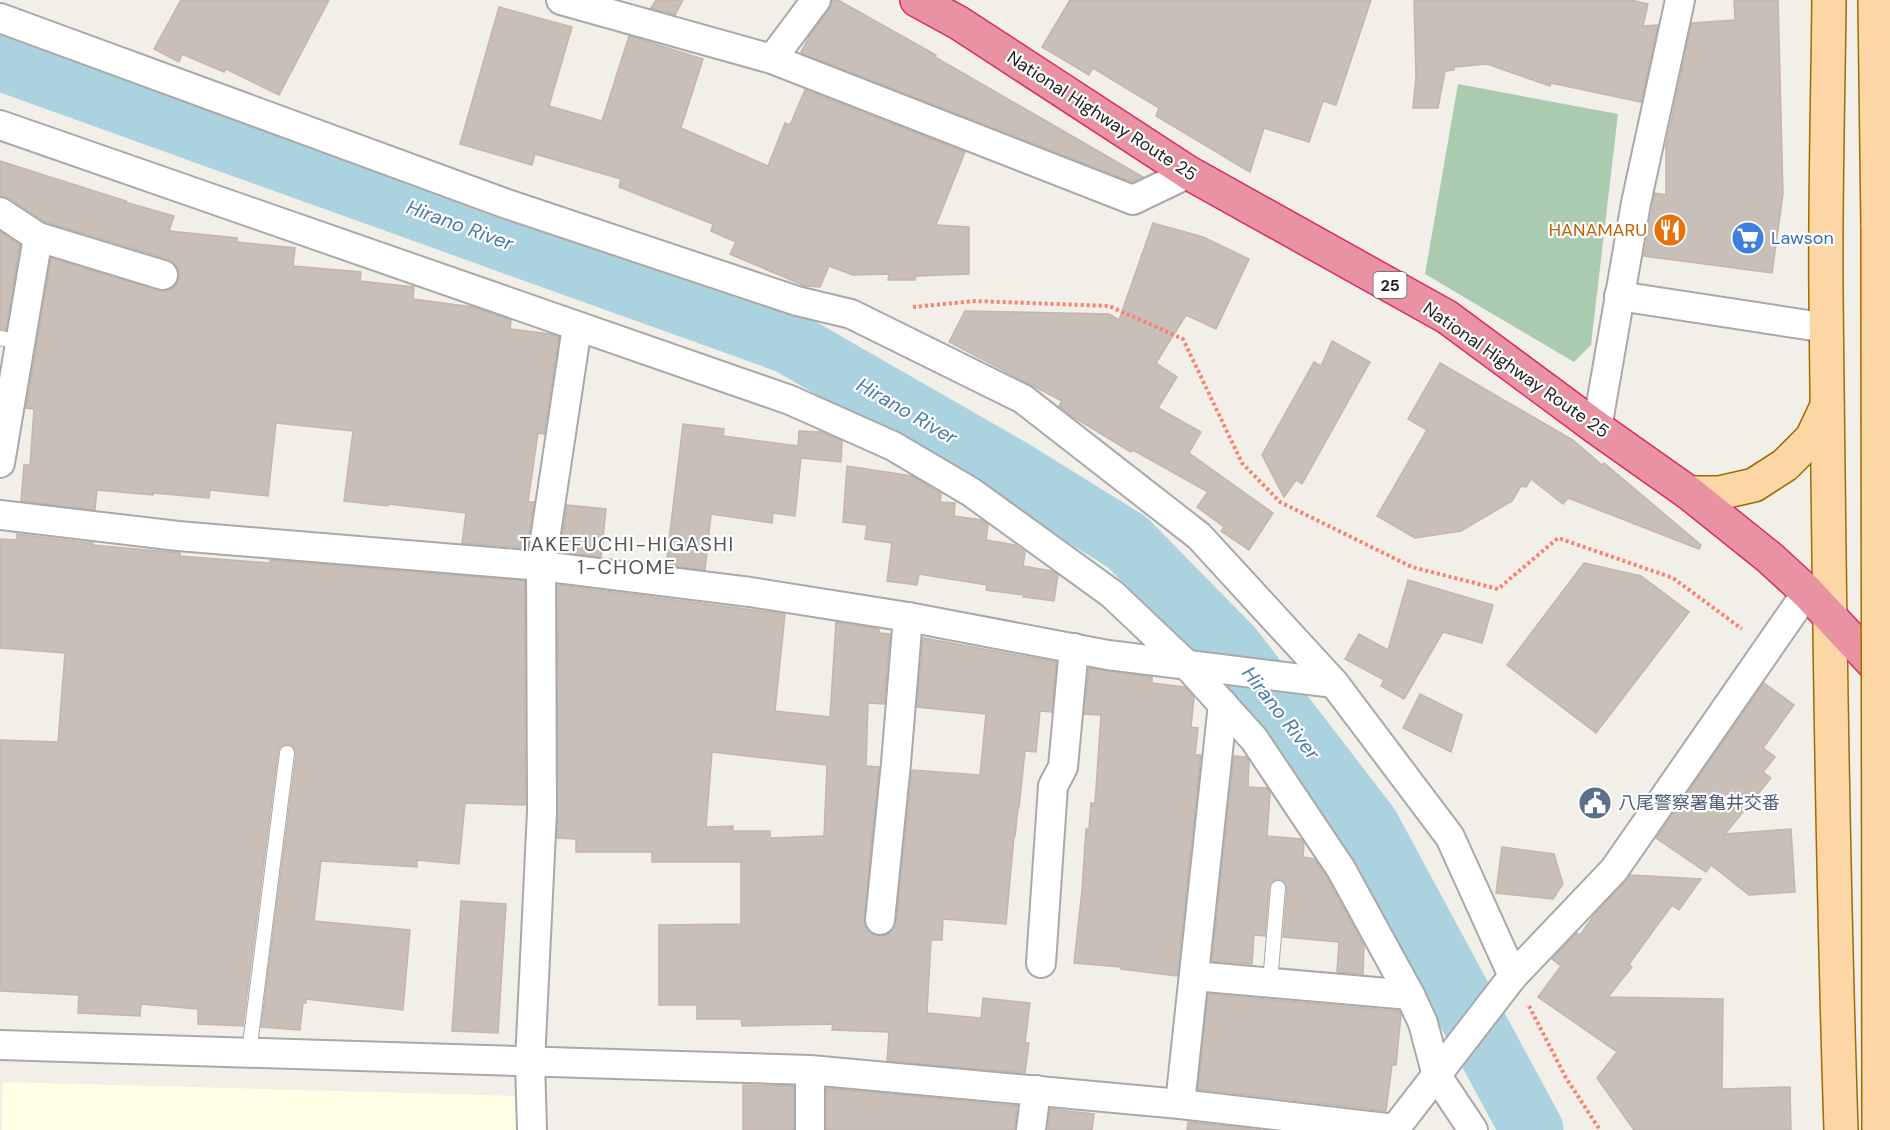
<svg xmlns="http://www.w3.org/2000/svg" width="1890" height="1130" viewBox="0 0 1890 1130" font-family="'DM Sans','Noto Sans JP',sans-serif">
  <style>
    .education { fill: #ffffe5 }
    .cemetery { fill: #aacbaf }
    .lines { fill: none; stroke-linecap: round; stroke-linejoin: round }
    .river { stroke: #aad3df; stroke-width: 63 }
    .building { fill: #c7bfb8; stroke: #c4b6ab; stroke-width: 1.5; fill-rule: evenodd }
    .lane-casing { stroke: #a9a9a9; stroke-width: 16 }
    .street-casing { stroke: #a9a9a9; stroke-width: 32 }
    .primary-casing { stroke: #a06b00; stroke-width: 36 }
    .highway-casing { stroke: #dc2a67; stroke-width: 36 }
    .path { stroke: #fa8072; stroke-width: 4; stroke-dasharray: 3 3; stroke-linecap: butt }
    .lane { stroke: #fff; stroke-width: 14 }
    .street { stroke: #fff; stroke-width: 28 }
    .primary { stroke: #fcd6a4; stroke-width: 33 }
    .highway { stroke: #e892a2; stroke-width: 33 }
    .primary-bridge-casing { stroke: #a06b00; stroke-width: 36; stroke-linecap: butt }
    .primary-bridge { stroke: #fcd6a4; stroke-width: 33 }
    .labels { text-anchor: middle; stroke-width: 4.5; stroke-linejoin: round; paint-order: stroke }
    .shield { fill: #fff; stroke: #646464; stroke-width: 1.5 }
    .shield-label { font-size: 16px; font-weight: bold; fill: #222 }
    .street-label { font-size: 18px; fill: #222; stroke: #fff }
    .food-label { font-size: 18px; fill: #c56008; stroke: #fff; text-anchor: end }
    .shop-label { font-size: 18px; fill: #366cbe; stroke: #fff; text-anchor: start }
    .service-label { font-size: 18px; fill: #4e5e75; stroke: #fff; text-anchor: start }
    .water-label { font-size: 20px; font-style: italic; fill: #4a7aab; stroke: #fff }
    .neighbourhood-label { font-size: 20px; letter-spacing: 1.5px; fill: #555; stroke: #fff }
  </style>
  <rect width="100%" height="100%" fill="#f2efe9"/>
  <polygon class="education" points="3,1082 519,1096 519,1130 2,1130"/>
  <polygon class="cemetery" points="1458,84 1618,114 1591,345 1574,362 1425,274"/>
  <g class="lines">
    <polyline class="river" points="0,59 788,342 1011,470 1127,542 1231,648 1368,826 1532,1130"/>
  </g>
  <g class="building">
    <polygon points="181,0 329,0 279,95 226,69 224,72 182,54 179,62 154,49"/>
    <polygon points="656,0 683,0 675,15 651,8"/>
    <polygon points="832,0 838,0 936,55 935,57 1143,177 1132,182 806,55 801,52 809,37 829,10"/>
    <polygon points="1070,0 1371,0 1336,105 1323,101 1309,142 1264,128 1250,172 1156,116 1159,108 1093,68 1089,75 1042,47"/>
    <polygon points="1414,0 1631,0 1648,4 1643,26 1658,25 1641,102 1551,83 1550,86 1487,64 1454,67 1454,70 1445,71 1438,108 1413,108 1416,76"/>
    <polygon points="1734,0 1778,0 1783,194 1772,273 1644,256 1655,193 1666,195 1666,145 1692,23 1735,20"/>
    <polygon points="499,7 572,27 549,106 602,121 629,36 703,59 681,128 768,166 785,123 790,125 805,90 965,152 936,225 969,227 969,274 916,276 915,280 888,280 889,274 853,275 829,266 820,287 805,286 730,254 736,242 711,231 713,224 619,187 621,179 535,154 532,165 460,144"/>
    <polygon points="0,161 126,201 125,202 174,216 169,231 237,238 237,242 295,248 293,266 361,272 360,281 414,287 413,299 473,307 511,320 510,329 551,334 559,337 544,434 538,433 528,502 534,502 527,548 462,543 466,513 389,504 388,506 344,501 353,431 276,423 268,496 210,490 209,498 153,493 153,495 97,490 95,510 21,501 24,465 30,465 34,409 26,408 51,258 159,291 167,291 175,287 179,279 179,272 175,264 168,259 45,222 9,198 0,196"/>
    <polygon points="1153,223 1203,237 1249,259 1216,329 1186,315 1156,363 1177,377 1158,408 1201,432 1189,453 1273,513 1249,550 1221,531 1224,527 1197,507 1208,492 1133,450 1131,452 1073,417 1059,406 1062,401 949,342 965,311 1109,314 1119,320"/>
    <polygon points="0,232 20,245 6,330 0,329"/>
    <polygon points="1332,341 1370,362 1302,484 1296,480 1284,497 1262,455 1314,362 1321,366"/>
    <polygon points="1440,363 1573,440 1602,465 1604,463 1701,545 1699,549 1568,498 1563,504 1531,479 1526,487 1521,486 1512,501 1461,531 1415,538 1377,516 1427,430 1408,419"/>
    <polygon points="683,424 724,429 723,436 798,446 799,431 821,432 842,441 841,462 801,458 795,516 773,513 772,523 711,514 705,570 666,565"/>
    <polygon points="847,466 912,476 941,494 940,502 955,503 954,516 982,520 988,525 986,540 1015,545 1025,552 1023,566 1052,571 1058,575 1054,601 1023,597 1024,595 986,590 987,585 919,574 917,585 887,581 892,543 865,539 867,525 843,522"/>
    <polygon points="567,505 606,509 601,557 560,552"/>
    <polygon points="17,534 93,543 92,545 180,553 180,556 270,563 270,560 525,581 525,805 465,803 459,864 417,860 417,867 321,861 314,921 410,930 403,1010 306,999 306,1003 303,1003 300,1030 261,1027 296,754 293,746 288,744 280,747 278,752 243,1026 198,1024 198,1009 141,1004 140,1016 78,1013 79,995 0,991 0,740 58,742 65,653 0,648 0,539 17,540"/>
    <polygon points="1584,563 1641,576 1689,612 1596,733 1507,665"/>
    <polygon points="1408,580 1493,605 1482,643 1443,632 1404,699 1381,686 1384,680 1345,659 1359,634 1388,650"/>
    <path d="M 558,585 L 785,614 L 775,711 L 830,717 L 836,622 L 879,629 L 879,633 L 890,634 L 884,704 L 868,703 L 866,766 L 879,767 L 864,919 L 865,926 L 870,933 L 878,936 L 887,935 L 894,929 L 896,922 L 912,770 L 980,775 L 986,714 L 917,707 L 923,638 L 1056,662 L 1052,712 L 1040,711 L 1036,752 L 1025,751 L 1019,808 L 1018,808 L 1015,836 L 1014,836 L 1006,924 L 943,919 L 942,940 L 931,940 L 927,1013 L 981,1018 L 983,998 L 1030,1003 L 1025,1043 L 1029,1043 L 1025,1073 L 887,1061 L 889,1032 L 832,1030 L 833,1024 L 742,1026 L 741,1019 L 697,1019 L 697,1005 L 659,1005 L 659,925 L 741,924 L 741,862 L 652,862 L 652,852 L 576,852 L 576,839 L 557,838 ZM 712,752 L 827,765 L 824,836 L 770,838 L 770,831 L 733,831 L 733,826 L 706,827 Z"/>
    <polygon points="1089,668 1152,677 1152,683 1185,687 1194,697 1191,727 1198,728 1195,755 1201,755 1177,976 1121,969 1121,967 1074,963 1082,890 1086,829 1089,829 1091,803 1095,803 1101,715 1084,714"/>
    <polygon points="1764,683 1794,705 1763,748 1775,757 1763,772 1771,778 1725,834 1791,829 1795,892 1749,895 1711,865 1706,872 1656,838"/>
    <polygon points="1420,694 1462,715 1451,752 1403,728"/>
    <polygon points="1234,756 1246,757 1249,762 1248,787 1267,788 1270,793 1267,836 1301,839 1304,843 1303,857 1314,859 1327,878 1364,946 1363,974 1337,972 1339,942 1283,937 1287,888 1284,881 1278,879 1271,882 1269,887 1265,936 1254,935 1252,964 1212,961"/>
    <polygon points="1502,847 1554,854 1563,884 1553,899 1496,893"/>
    <polygon points="1630,875 1701,879 1679,910 1672,905 1629,964 1632,967 1608,997 1723,999 1722,1089 1790,1087 1791,1130 1634,1130 1597,1078 1617,1052 1538,997 1561,966 1552,959 1577,933 1580,935 1594,915"/>
    <polygon points="461,901 506,904 498,1033 452,1031"/>
    <polygon points="1208,994 1399,1011 1401,1015 1396,1065 1392,1065 1386,1111 1198,1089"/>
    <polygon points="743,1085 794,1086 794,1130 743,1130"/>
    <polygon points="826,1088 1017,1106 1015,1130 826,1130"/>
    <polygon points="1050,1109 1094,1114 1092,1130 1048,1130"/>
    <polygon points="1188,1122 1261,1130 1187,1130"/>
  </g>
  <g class="lines">
    <defs>
      <g id="lane">
        <polyline points="0,338 21,342"/>
        <polyline points="1270,982 1278,888"/>
        <polyline points="249,1053 287,753"/>
      </g>
      <g id="street">
        <polyline points="561,0 772,59 1133,200 1189,173"/>
        <polyline points="0,18 507,204 797,301 851,314 1023,399 1199,536 1334,683 1450,837 1513,976"/>
        <polyline points="772,59 816,0"/>
        <polyline points="0,125 790,400 893,446 971,492 1112,594 1187,665 1254,739 1341,869 1410,995 1423,1023 1437,1076 1473,1130"/>
        <polyline points="0,212 38,237 163,275"/>
        <polyline points="1619,296 1827,328"/>
        <polyline points="1597,428 1636,203 1680,0"/>
        <polyline points="0,463 38,237"/>
        <polyline points="0,515 178,536 541,566 750,592 908,617 1108,655 1334,683"/>
        <polyline points="880,920 896,763 908,617"/>
        <polyline points="1041,963 1053,786 1063,767 1074,648"/>
        <polyline points="1194,976 1410,995"/>
        <polyline points="0,1045 810,1070 1180,1104 1395,1129"/>
        <polyline points="1180,1104 1223,704"/>
        <polyline points="532,1130 530,1062 542,811 541,566 577,327"/>
        <polyline points="810,1130 810,1070"/>
        <polyline points="1031,1130 1036,1090"/>
        <polyline points="1394,1130 1513,976 1614,870 1807,592"/>
      </g>
      <g id="primary">
        <path d="M 1829,0 C 1828,98 1825,197 1826,295 C 1829,574 1832,852 1841,1130"/>
        <polyline points="1875,0 1878,227"/>
        <polyline points="1689,493 1719,493 1754,485 1785,465 1812,438 1827,406"/>
      </g>
      <polyline id="highway" points="917,0 959,23 1189,173 1447,317 1597,428 1689,493 1770,558 1807,592 1890,681"/>
    </defs>
    <use href="#lane" class="lane-casing"/>
    <use href="#street" class="street-casing"/>
    <use href="#primary" class="primary-casing"/>
    <use href="#highway" class="highway-casing"/>
    <g class="path">
      <polyline points="913,307 975,301 1109,306 1183,339 1242,463 1280,502 1412,567 1498,589 1558,538 1673,578 1742,629"/>
      <polyline points="1529,1006 1566,1078 1600,1130"/>
    </g>
    <use href="#lane" class="lane"/>
    <use href="#street" class="street"/>
    <use href="#primary" class="primary"/>
    <use href="#highway" class="highway"/>
    <defs>
      <polyline id="primary-bridge" points="1878,227 1879,1130"/>
    </defs>
    <use href="#primary-bridge" class="primary-bridge-casing"/>
    <use href="#primary-bridge" class="primary-bridge"/>
  </g>
  <defs>
    <symbol id="restaurant-disc" viewBox="-11 -11 22 22"><circle r="9.5" fill="#e8710a" stroke="#fff"/><path d="M-5-6h1v4h1v-4h1v4h1v-4h1v5L-1.5 .5V6h-2V.5L-5-1ZM5-6V6H3V1.5H1.5Q1.5-4 5-6Z" fill="#fff"/></symbol>
    <symbol id="supermarket-disc" viewBox="-11 -11 22 22"><circle r="9.5" fill="#3f7fe0" stroke="#fff"/><path d="M-6-5.5h2.5l.6 2H6L4.5 2H-2.5L-4.4-4H-6ZM-1.5 3.2a1.3 1.3 0 1 0 .1 0ZM3 3.2a1.3 1.3 0 1 0 .1 0Z" fill="#fff"/></symbol>
    <symbol id="civic-disc" viewBox="-11 -11 22 22"><circle r="9.5" fill="#5c6f8a" stroke="#fff"/><path d="M-.6-6.5H3V-4.5H.6V-3L4-1V1h2V6H-6V1h2V-1L-.6-3ZM-1.2 2.5V6h2.4V2.5Z" fill="#fff"/></symbol>
  </defs>
  <g fill-rule="evenodd">
    <use href="#restaurant-disc" x="1651" y="211" width="38" height="38"/>
    <use href="#supermarket-disc" x="1729" y="219" width="38" height="38"/>
    <use href="#civic-disc" x="1576" y="784" width="38" height="38"/>
  </g>
  <g class="labels">
    <rect class="shield" x="1373.5" y="272" width="33" height="26" rx="4.5"/>
    <g class="shield-label">
      <text x="1390" y="291">25</text>
    </g>
    <g class="street-label">
      <text transform="translate(1102 116) rotate(33)" y="6">National Highway Route 25</text>
      <text transform="translate(1516 370) rotate(35)" y="6">National Highway Route 25</text>
    </g>
    <g class="food-label">
      <text x="1647" y="236">HANAMARU</text>
    </g>
    <g class="shop-label">
      <text x="1771" y="244">Lawson</text>
    </g>
    <g class="service-label">
      <text x="1618" y="809">八尾警察署亀井交番</text>
    </g>
    <g class="water-label">
      <text transform="translate(460 225) rotate(20)" y="7">Hirano River</text>
      <text transform="translate(907 411) rotate(30)" y="7">Hirano River</text>
      <text transform="translate(1281 713) rotate(52)" y="7">Hirano River</text>
    </g>
    <g class="neighbourhood-label">
      <text x="627" y="551">TAKEFUCHI-HIGASHI<tspan x="627" dy="23">1-CHOME</tspan></text>
    </g>
  </g>
</svg>
